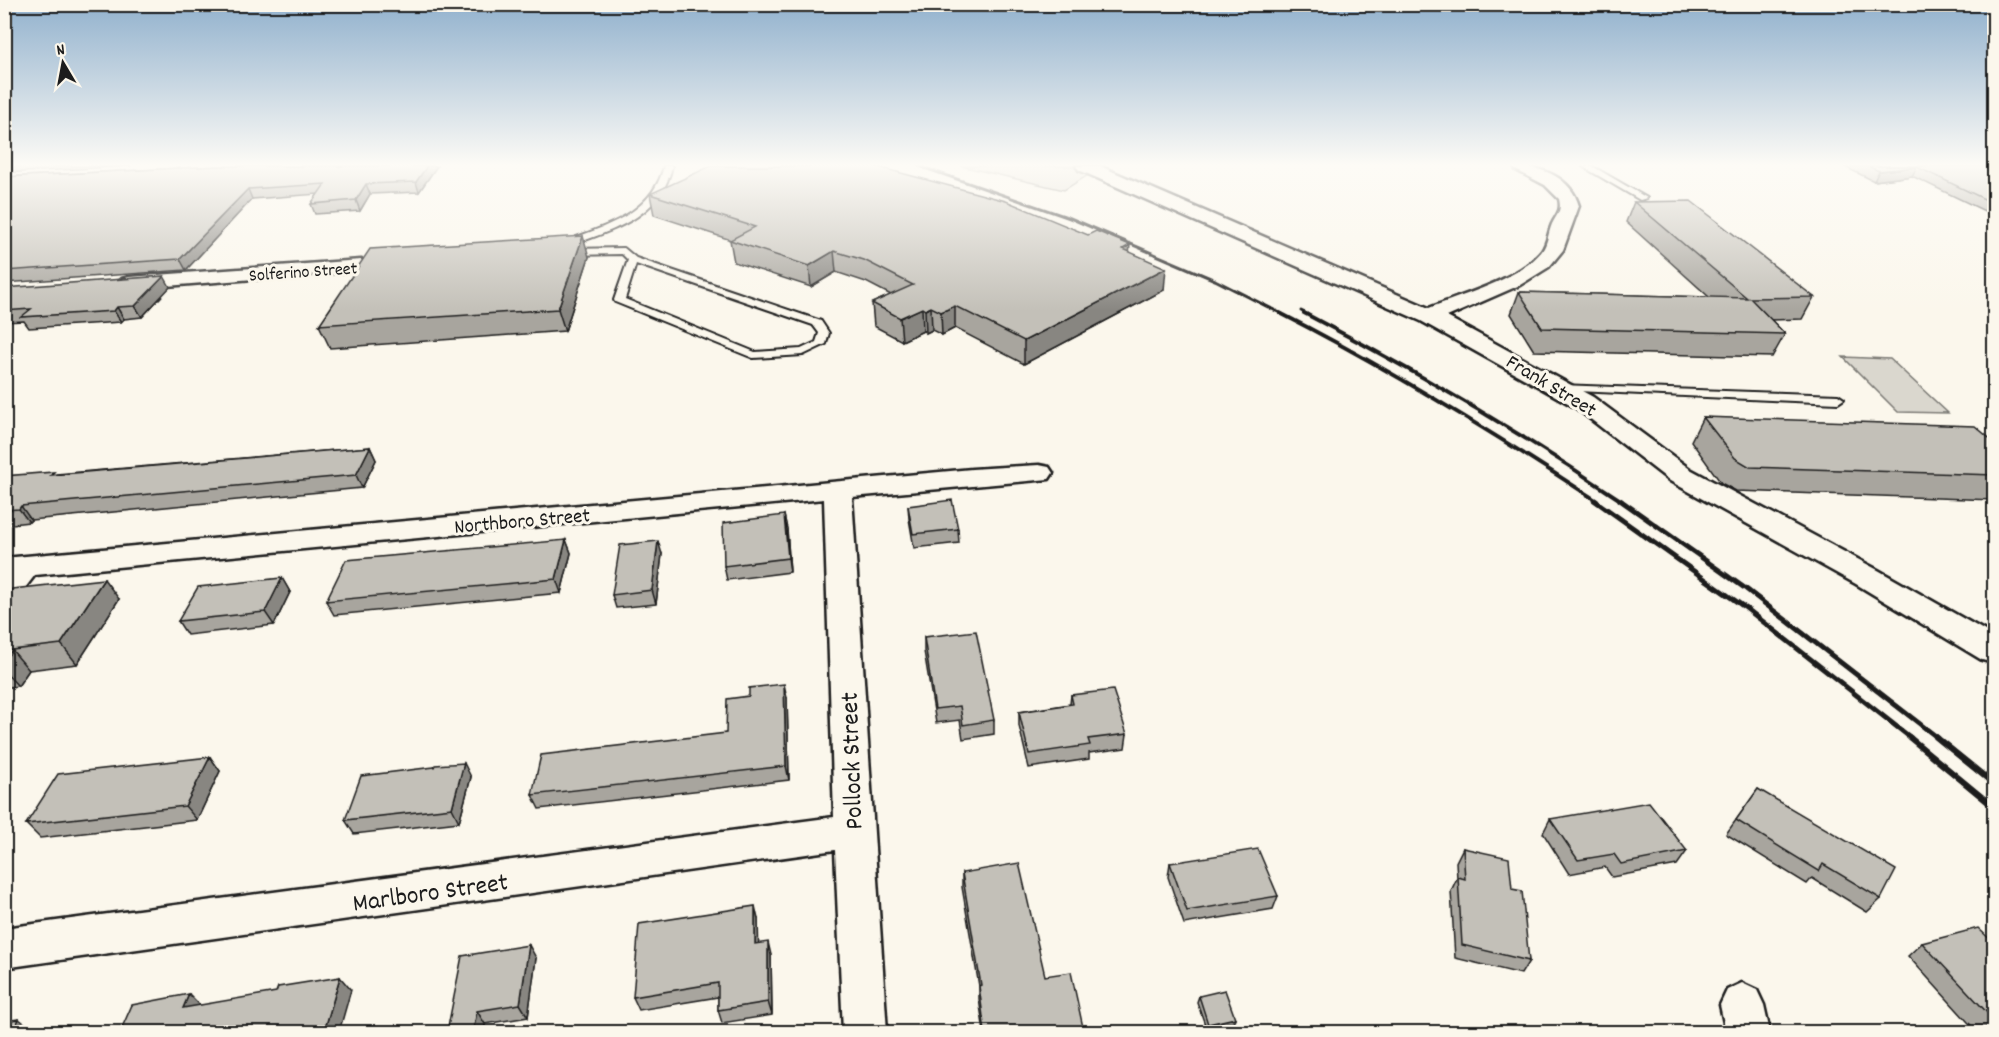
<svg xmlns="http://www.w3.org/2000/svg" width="1999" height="1037" viewBox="0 0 1999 1037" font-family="Dekko,sans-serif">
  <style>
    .green { fill: #dad7ce; stroke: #7b7a75; stroke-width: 1.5 }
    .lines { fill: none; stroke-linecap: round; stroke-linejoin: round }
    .lane-casing { stroke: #1c1c1c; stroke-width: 4 }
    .street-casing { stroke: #1c1c1c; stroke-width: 5 }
    .lane { fill: #fbf7ec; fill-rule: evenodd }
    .street { fill: #fbf7ec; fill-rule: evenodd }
    .rail-far3 { stroke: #1c1c1c; stroke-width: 3 }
    .rail-far2 { stroke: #1c1c1c; stroke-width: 4 }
    .rail-far1 { stroke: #1c1c1c; stroke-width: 5 }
    .rail { stroke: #1c1c1c; stroke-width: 6 }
    .wall { fill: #a8a59e; stroke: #1c1c1c; stroke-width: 1.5 }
    .shaded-wall { fill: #888681; stroke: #1c1c1c; stroke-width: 1.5 }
    .building { fill: #c3c0b8; stroke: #1c1c1c; stroke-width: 1.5 }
    .labels { text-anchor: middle; stroke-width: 6; stroke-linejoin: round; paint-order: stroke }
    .far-street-label { font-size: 18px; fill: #1c1c1c; stroke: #fbf7ec }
    .street-label { font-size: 21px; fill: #1c1c1c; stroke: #fbf7ec }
    .near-street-label { font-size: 26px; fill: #1c1c1c; stroke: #fbf7ec }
  </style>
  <rect width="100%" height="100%" fill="#fbf7ec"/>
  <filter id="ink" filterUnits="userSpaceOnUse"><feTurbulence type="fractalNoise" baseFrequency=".0167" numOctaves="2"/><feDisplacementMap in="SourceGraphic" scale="12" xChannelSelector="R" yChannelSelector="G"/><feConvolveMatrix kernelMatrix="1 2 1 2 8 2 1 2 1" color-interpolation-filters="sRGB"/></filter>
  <g filter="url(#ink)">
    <g class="green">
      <polygon points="961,166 1103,166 1064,190"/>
      <polygon points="1843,357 1890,359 1948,413 1898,412"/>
    </g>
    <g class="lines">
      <defs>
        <g id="lane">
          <path d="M 664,166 L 672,166 C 661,217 613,230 569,246 L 563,246 L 563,242 C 605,226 652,215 664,166 Z"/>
          <polygon points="1582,166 1592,166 1647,198 1640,200"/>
          <path d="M 624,248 L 636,258 L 821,321 L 829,333 L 826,344 L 803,355 L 753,358 L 615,302 L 614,300 L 628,260 L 622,254 L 570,255 L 565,252 L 570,249 ZM 636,264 L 813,325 L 819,333 L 816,342 L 801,349 L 755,352 L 625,299 Z"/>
          <polygon points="1559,385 1838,395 1844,399 1838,403 1555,390 1553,388"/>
        </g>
        <g id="street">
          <path d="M 1076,166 L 1100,166 L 1429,308 C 1462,295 1520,279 1542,251 C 1548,243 1548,233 1552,224 C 1557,214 1562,211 1559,199 L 1545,185 L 1516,170 L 1513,166 C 1541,166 1571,177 1579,206 L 1563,250 L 1549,267 L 1520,285 L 1447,317 L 1593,397 L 1690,469 L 1878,570 L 1994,636 L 1994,663 L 1982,660 L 1856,584 L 1670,481 L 1575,407 L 1421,321 L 1079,170 Z"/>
          <polygon points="361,260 368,262 371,266 368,270 129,289 122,287 118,283 122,279 129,277"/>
          <polygon points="1039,465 1049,467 1053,473 1049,479 852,497 887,1032 843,1032 835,850 4,968 4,928 834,817 824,499 35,575 15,601 4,604 4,558 972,469"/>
          <polygon points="1742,983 1757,990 1764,1005 1770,1032 1726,1032 1720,1005 1727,990"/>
        </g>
      </defs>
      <use href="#lane" class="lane-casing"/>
      <use href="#street" class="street-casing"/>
      <use href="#lane" class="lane"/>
      <use href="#street" class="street"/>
      <g class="rail-far3">
        <polyline points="919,166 1070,218 1215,280 1282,314"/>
        <polyline points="1301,311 1307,314"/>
      </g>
      <g class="rail-far2">
        <path d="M 1280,313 C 1390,369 1494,433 1597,501"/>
        <path d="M 1304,313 C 1414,370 1520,432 1622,501"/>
      </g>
      <g class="rail-far1">
        <polyline points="1594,500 1747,609 1911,738"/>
        <polyline points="1620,500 1746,589 1938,738"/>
      </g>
      <g class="rail">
        <polyline points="1909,737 1994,807"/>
        <polyline points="1936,737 1994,784"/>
      </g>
    </g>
    <g class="wall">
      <polygon points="4,166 131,166 4,173"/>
      <polygon points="219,166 437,166 419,192 370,194 360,211 315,214 311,204 318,194 252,199 186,270 4,283 4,177"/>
      <polygon points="1843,166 1995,166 1995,216 1912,176 1874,181"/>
      <polygon points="650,194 1130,252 1164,290 1024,364 955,328 942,335 932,330 926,333 923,331 902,341 874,326 872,303 891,295 866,282 836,272 811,287 734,262 730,240 731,240 654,215"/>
      <polygon points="1634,202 1814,297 1802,319 1771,320 1785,334 1772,357 1534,351 1511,314 1519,292 1709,297 1626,222"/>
      <polygon points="589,257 565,331 330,348 319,325"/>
      <polygon points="170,287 142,317 124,319 121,322 29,328 24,321 4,322 4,288"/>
      <polygon points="1703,417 1995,443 1995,500 1736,491 1721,483 1691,441"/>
      <polygon points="370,447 376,460 362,488 31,520 29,522 4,525 4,476 56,474"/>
      <polygon points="908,506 958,529 959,543 914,548 909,519"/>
      <polygon points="784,515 787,529 790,572 727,580 724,566"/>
      <polygon points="566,540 571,553 561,593 334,615 326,601"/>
      <polygon points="662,554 656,604 616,608 612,595"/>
      <polygon points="282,578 290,592 274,625 187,635 178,621"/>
      <polygon points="4,599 119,599 77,664 29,670 18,686 4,688"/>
      <polygon points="924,637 994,720 994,734 963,739 960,720 936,723 924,651"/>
      <polygon points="1071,695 1127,734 1125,748 1089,753 1089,759 1029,768 1019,726 1019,712 1070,704"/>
      <polygon points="787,698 789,780 539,809 532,795 726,733"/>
      <polygon points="210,757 220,771 197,820 40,838 26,824"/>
      <polygon points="471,777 459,822 354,834 345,820"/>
      <polygon points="1758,789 1881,899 1867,912 1812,878 1807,884 1726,834"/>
      <polygon points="1550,819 1687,851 1677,865 1612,877 1605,867 1569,874 1543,833"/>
      <polygon points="1463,848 1512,889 1529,961 1521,974 1455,958 1451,891 1457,878 1456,862"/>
      <polygon points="1170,863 1278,896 1273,909 1184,924 1168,877"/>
      <polygon points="962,873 1045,976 1084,1032 984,1032 979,999 979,986 962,887"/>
      <polygon points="758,919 758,943 771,955 772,1015 722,1023 718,1010 718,997 639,1010 633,997"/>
      <polygon points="1922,943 1995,944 1995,1032 1977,1032 1908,956"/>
      <polygon points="536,958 528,1017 485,1024 484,1032 447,1032"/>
      <polygon points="1199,996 1233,1024 1207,1030 1197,1002"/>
      <polygon points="1473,1024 1514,1032 1467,1032"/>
    </g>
    <g class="shaded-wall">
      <polygon points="427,166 437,166 419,192 416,182"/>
      <polygon points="1917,167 1912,176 1874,181 1879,171"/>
      <polygon points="366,184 370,194 360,211 356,200"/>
      <polygon points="248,189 252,199 186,270 180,259"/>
      <polygon points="583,236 589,257 565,331 558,309"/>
      <polygon points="1130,245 1128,267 1123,249"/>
      <polygon points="834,251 836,272 811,287 809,266"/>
      <polygon points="1166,268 1164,290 1024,364 1024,341"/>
      <polygon points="164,276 170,287 142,317 135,306"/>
      <polygon points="955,306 955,328 942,335 941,312"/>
      <polygon points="117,307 124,319 121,322 114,311"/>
      <polygon points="931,307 932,330 926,333 925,310"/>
      <polygon points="922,308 923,331 902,341 900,318"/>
      <polygon points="370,447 376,460 362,488 356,475"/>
      <polygon points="21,506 31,520 29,522 19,509"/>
      <polygon points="784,515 787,529 790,572 788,558"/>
      <polygon points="566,540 571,553 561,593 556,579"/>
      <polygon points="658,541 662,554 656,604 652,590"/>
      <polygon points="282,578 290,592 274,625 265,612"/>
      <polygon points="104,579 119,599 77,664 61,644"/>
      <polygon points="12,650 29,670 18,686 4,671 4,660"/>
      <polygon points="784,684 787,698 789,780 786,766"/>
      <polygon points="210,757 220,771 197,820 185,806"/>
      <polygon points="464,763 471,777 459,822 452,808"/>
      <polygon points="4,777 10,783 4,791"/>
      <polygon points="755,906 758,919 759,957 755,944"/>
      <polygon points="768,942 771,955 772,1015 768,1002"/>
      <polygon points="529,945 536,958 528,1017 520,1004"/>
      <polygon points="340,977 351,990 339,1032 324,1032"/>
      <polygon points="189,994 202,1007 183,1008"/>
      <polygon points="477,1011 485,1024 484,1032 473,1032"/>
      <polygon points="1235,1018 1233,1024 1207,1030 1208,1024"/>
      <polygon points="19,1019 35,1031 35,1032 12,1032"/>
    </g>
    <g class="building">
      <polygon points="219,166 427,166 416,182 366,184 356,200 311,204 325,184 248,189 180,259 4,271 4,177"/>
      <polygon points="711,166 875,166 1006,201 1088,235 1096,231 1130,245 1123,249 1166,268 1024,341 955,306 941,312 931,307 925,310 922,308 900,318 872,303 913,285 864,260 834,251 809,266 730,240 755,227 650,194"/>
      <polygon points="1867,166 1995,166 1995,204 1917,167 1879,171"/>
      <polygon points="1691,201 1814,297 1750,298 1785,334 1542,328 1519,292 1747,298 1634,202"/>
      <polygon points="583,236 558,309 319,325 370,249"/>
      <polygon points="164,276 135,306 117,307 114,311 21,317 31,309 4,311 4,288"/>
      <polygon points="1703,417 1975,426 1995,443 1995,475 1750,467 1735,458"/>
      <polygon points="370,447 356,475 21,506 19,509 4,510 4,476 54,472 51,475"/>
      <polygon points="952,500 958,529 913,534 908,506"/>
      <polygon points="784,515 788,558 724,566 723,523"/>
      <polygon points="566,540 556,579 326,601 346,560"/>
      <polygon points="658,541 652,590 612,595 620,545"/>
      <polygon points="282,578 265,612 178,621 198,587"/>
      <polygon points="104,579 61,644 12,650 4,660 4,599 12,589"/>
      <polygon points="976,631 994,720 963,725 960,706 935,709 924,637"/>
      <polygon points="784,684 786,766 532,795 541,755 726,733 727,699 749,696 749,688"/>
      <polygon points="1113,690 1127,734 1088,739 1090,745 1029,754 1019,712 1073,704 1071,695"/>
      <polygon points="210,757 185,806 26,824 58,774"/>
      <polygon points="464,763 452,808 345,820 361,776 434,767 435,765"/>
      <polygon points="1758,789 1896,870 1881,899 1823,864 1819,871 1736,820"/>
      <polygon points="1649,802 1687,851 1621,864 1614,854 1578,860 1550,819"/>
      <polygon points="1463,848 1509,858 1512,889 1522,891 1529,961 1462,945 1458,877 1465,879"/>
      <polygon points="1258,849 1278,896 1187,911 1170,863"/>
      <polygon points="1019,863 1045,976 1071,972 1084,1032 985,1032 979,986 981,985 962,873"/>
      <polygon points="755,906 755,944 768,942 768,1002 718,1010 718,983 633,997 639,924"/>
      <polygon points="1978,928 1995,944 1995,1021 1922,943"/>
      <polygon points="529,945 520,1004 477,1011 473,1032 447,1032 462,956"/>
      <polygon points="340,977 324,1032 120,1032 132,1005 189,994 183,1008 276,992 278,987"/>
      <polygon points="1225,990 1235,1018 1208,1024 1199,996"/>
      <polygon points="19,1019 12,1032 4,1032 4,1021"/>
      <polygon points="1473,1024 1514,1032 1474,1032"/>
    </g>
  </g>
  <linearGradient id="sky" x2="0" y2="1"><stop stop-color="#91b1cd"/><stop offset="0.53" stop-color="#fdfbf6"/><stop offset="1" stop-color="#fdfbf6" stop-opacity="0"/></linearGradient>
  <rect width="1999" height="311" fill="url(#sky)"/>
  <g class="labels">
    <g class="far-street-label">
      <text transform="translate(303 271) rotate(-4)" y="6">Solferino Street</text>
    </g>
    <g class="street-label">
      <text transform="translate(1552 385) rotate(31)" y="7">Frank Street</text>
      <text transform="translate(522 520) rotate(-5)" y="7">Northboro Street</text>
    </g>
    <g class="near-street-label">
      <text transform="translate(850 761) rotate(-92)" y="9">Pollock Street</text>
      <text transform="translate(430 891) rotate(-8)" y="9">Marlboro Street</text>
    </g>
  </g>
  <rect width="1999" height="1037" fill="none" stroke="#fbf7ec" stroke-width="24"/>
  <rect x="12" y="12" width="1975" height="1013" fill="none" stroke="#1c1c1c" stroke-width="2" filter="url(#ink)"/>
  <g transform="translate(63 63) rotate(350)" stroke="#fbf7ec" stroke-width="4.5" paint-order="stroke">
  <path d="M0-4.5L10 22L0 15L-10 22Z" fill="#1c1c1c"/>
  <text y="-9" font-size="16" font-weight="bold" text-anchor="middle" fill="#1c1c1c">N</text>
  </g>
</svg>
